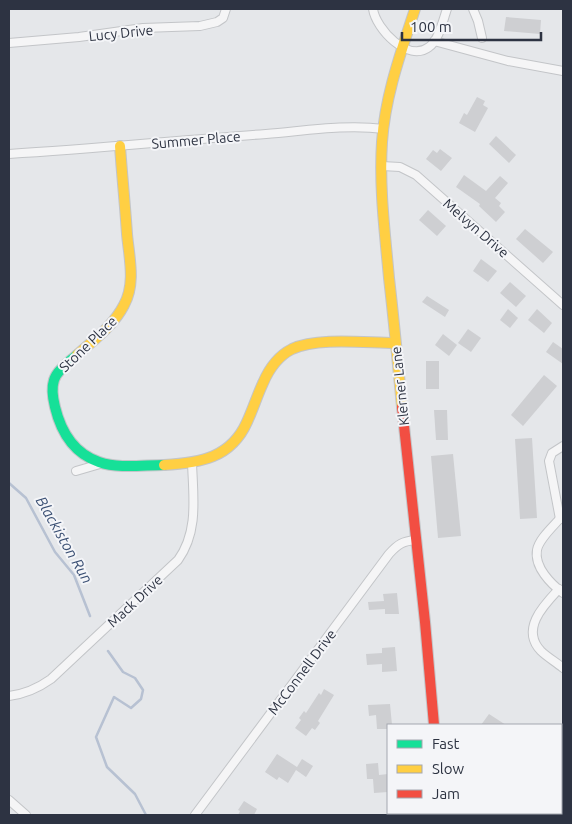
<svg xmlns="http://www.w3.org/2000/svg" width="572" height="824" viewBox="0 0 572 824" font-family="Ubuntu,sans-serif">
  <style>
    .lines { fill: none; stroke-linecap: round; stroke-linejoin: round }
    .stream { stroke: #b7c1d2; stroke-width: 2.5 }
    .building { fill: #cecfd2 }
    .street-casing { stroke: #c3c5c8; stroke-width: 10 }
    .fast-casing { stroke: #c3c5c8; stroke-width: 12 }
    .slow-casing { stroke: #c3c5c8; stroke-width: 12 }
    .jam-casing { stroke: #c3c5c8; stroke-width: 12 }
    .street { stroke: #f5f5f6; stroke-width: 8 }
    .fast { stroke: #16e098; stroke-width: 10 }
    .slow { stroke: #ffcf43; stroke-width: 10 }
    .jam { stroke: #f24e42; stroke-width: 10 }
    .labels { text-anchor: middle; stroke-width: 4; stroke-linejoin: round; paint-order: stroke }
    .street-label { font-size: 14px; fill: #2d3342; stroke: #f4f5f8 }
    .water-label { font-size: 15px; font-style: italic; fill: #3a4f73; stroke: #f4f5f8 }
  </style>
  <rect width="100%" height="100%" fill="#e5e7ea"/>
  <g class="lines">
    <g class="stream">
      <polyline points="9,483 26,498 55,552 74,575 90,616"/>
      <polyline points="108,651 123,672 135,678 143,690 141,699 131,708 114,697 96,737 107,767 135,794 146,815"/>
    </g>
  </g>
  <g class="building">
    <polygon points="506,17 541,20 540,34 504,31"/>
    <polygon points="477,97 485,101 483,105 488,108 475,132 459,123 464,113 467,115"/>
    <polygon points="496,136 516,155 509,163 489,144"/>
    <polygon points="440,149 452,158 441,171 426,159 433,150 437,153"/>
    <polygon points="464,175 486,191 500,176 508,183 495,198 501,203 499,206 505,212 496,222 479,206 480,204 456,187"/>
    <polygon points="428,210 446,226 437,236 419,220"/>
    <polygon points="525,229 553,252 543,263 516,239"/>
    <polygon points="481,259 497,271 488,282 473,271"/>
    <polygon points="510,282 526,296 516,307 500,293"/>
    <polygon points="427,296 449,310 445,317 422,302"/>
    <polygon points="508,309 518,318 510,328 500,320"/>
    <polygon points="537,309 552,323 544,333 528,320"/>
    <polygon points="468,329 481,338 471,352 458,343"/>
    <polygon points="443,334 457,345 449,356 435,345"/>
    <polygon points="553,342 563,349 563,364 546,352"/>
    <rect x="426" y="361" width="13" height="28"/>
    <polygon points="544,375 557,386 523,426 511,415"/>
    <polygon points="434,410 447,410 448,440 436,440"/>
    <polygon points="532,438 537,518 520,519 515,439"/>
    <polygon points="453,454 461,536 438,538 431,456"/>
    <polygon points="397,593 399,614 385,614 385,609 369,610 368,602 384,601 383,594"/>
    <polygon points="395,647 397,671 382,672 382,664 367,665 366,654 382,653 382,648"/>
    <polygon points="324,689 334,695 318,721 320,723 315,730 312,728 306,736 295,728 301,720 299,718 304,711 306,713 319,693 321,695"/>
    <polygon points="390,704 392,725 388,725 388,729 377,729 376,715 369,716 368,705"/>
    <polygon points="489,714 506,725 481,725"/>
    <polygon points="277,754 297,767 302,759 313,766 306,777 296,770 288,783 279,777 277,780 265,772"/>
    <polygon points="378,763 379,775 388,774 388,792 374,793 373,779 367,779 366,764"/>
    <polygon points="244,801 257,809 254,815 238,815 240,811 238,810"/>
  </g>
  <g class="lines">
    <defs>
      <g id="street">
        <path d="M 373,9 C 376,29 408,63 429,47 C 439,40 443,20 447,9"/>
        <polyline points="473,9 478,21 482,38"/>
        <polyline points="434,41 508,61 563,71"/>
        <polyline points="9,43 79,37 143,28 200,26 217,22 223,18 226,9"/>
        <path d="M 9,154 C 95,149 180,140 266,134 C 305,131 345,124 384,129"/>
        <polyline points="382,166 400,167 416,175 563,305"/>
        <polyline points="76,471 100,464"/>
        <path d="M 563,515 C 555,525 539,538 537,550 C 534,567 551,584 563,593"/>
        <polyline points="560,519 549,461 552,453 563,446"/>
        <path d="M 559,589 C 544,605 520,629 541,651 C 547,657 556,662 563,668"/>
        <path d="M 9,696 C 25,694 37,689 51,679 L 178,560 C 199,531 193,496 192,462"/>
        <polyline points="9,800 26,815"/>
        <path d="M 195,815 L 389,554 C 398,544 403,541 416,540"/>
      </g>
      <g id="fast">
        <path d="M 77,355 C 69,362 57,370 54,380 C 51,389 53,399 55,407 C 61,432 73,453 99,462 C 119,469 143,465 164,465"/>
        <polyline points="441,813 441,815"/>
      </g>
      <g id="slow">
        <path d="M 77,355 C 94,340 114,325 124,305 C 136,283 129,257 127,234 C 125,204 122,175 120,146"/>
        <path d="M 402,407 C 398,364 394,321 389,278 C 385,233 379,187 382,142 C 385,96 401,52 415,9"/>
        <path d="M 164,465 C 200,463 231,458 247,422 C 253,409 257,396 263,383 C 269,369 278,356 292,349 C 318,337 366,343 395,343"/>
      </g>
      <polyline id="jam" points="402,407 425,622 434,725"/>
    </defs>
    <use href="#street" class="street-casing"/>
    <use href="#fast" class="fast-casing"/>
    <use href="#slow" class="slow-casing"/>
    <use href="#jam" class="jam-casing"/>
    <use href="#street" class="street"/>
    <use href="#fast" class="fast"/>
    <use href="#slow" class="slow"/>
    <use href="#jam" class="jam"/>
  </g>
  <g class="labels">
    <g class="street-label">
      <text transform="translate(121 33) rotate(-6)" y="5">Lucy Drive</text>
      <text transform="translate(196 140) rotate(-5)" y="5">Summer Place</text>
      <text transform="translate(476 228) rotate(41)" y="5">Melvyn Drive</text>
      <text transform="translate(88 344) rotate(-44)" y="5">Stone Place</text>
      <text transform="translate(400 386) rotate(-96)" y="5">Klerner Lane</text>
      <text transform="translate(135 601) rotate(-43)" y="5">Mack Drive</text>
      <text transform="translate(302 672) rotate(-53)" y="5">McConnell Drive</text>
    </g>
    <g class="water-label">
      <text transform="translate(64 540) rotate(60)" y="5">Blackiston Run</text>
    </g>
  </g>
  <rect width="572" height="824" fill="none" stroke="#2d3342" stroke-width="20"/>
  <rect x="387" y="724" width="175" height="90" fill="#f4f5f8" stroke="#a4a7af"/>
  <rect x="397" y="740" width="25" height="8" fill="#16e098" stroke="#a4a7af"/>
  <text x="432" y="749" font-size="15" fill="#2d3342">Fast</text>
  <rect x="397" y="765" width="25" height="8" fill="#ffcf43" stroke="#a4a7af"/>
  <text x="432" y="774" font-size="15" fill="#2d3342">Slow</text>
  <rect x="397" y="790" width="25" height="8" fill="#f24e42" stroke="#a4a7af"/>
  <text x="432" y="799" font-size="15" fill="#2d3342">Jam</text>
  <path d="M402 32v8h139v-8" fill="none" stroke="#2d3342" stroke-width="2.5"/>
  <text x="410" y="32" font-size="15" fill="#2d3342" stroke="#f4f5f8" stroke-width="4" paint-order="stroke">100 m</text>
</svg>
